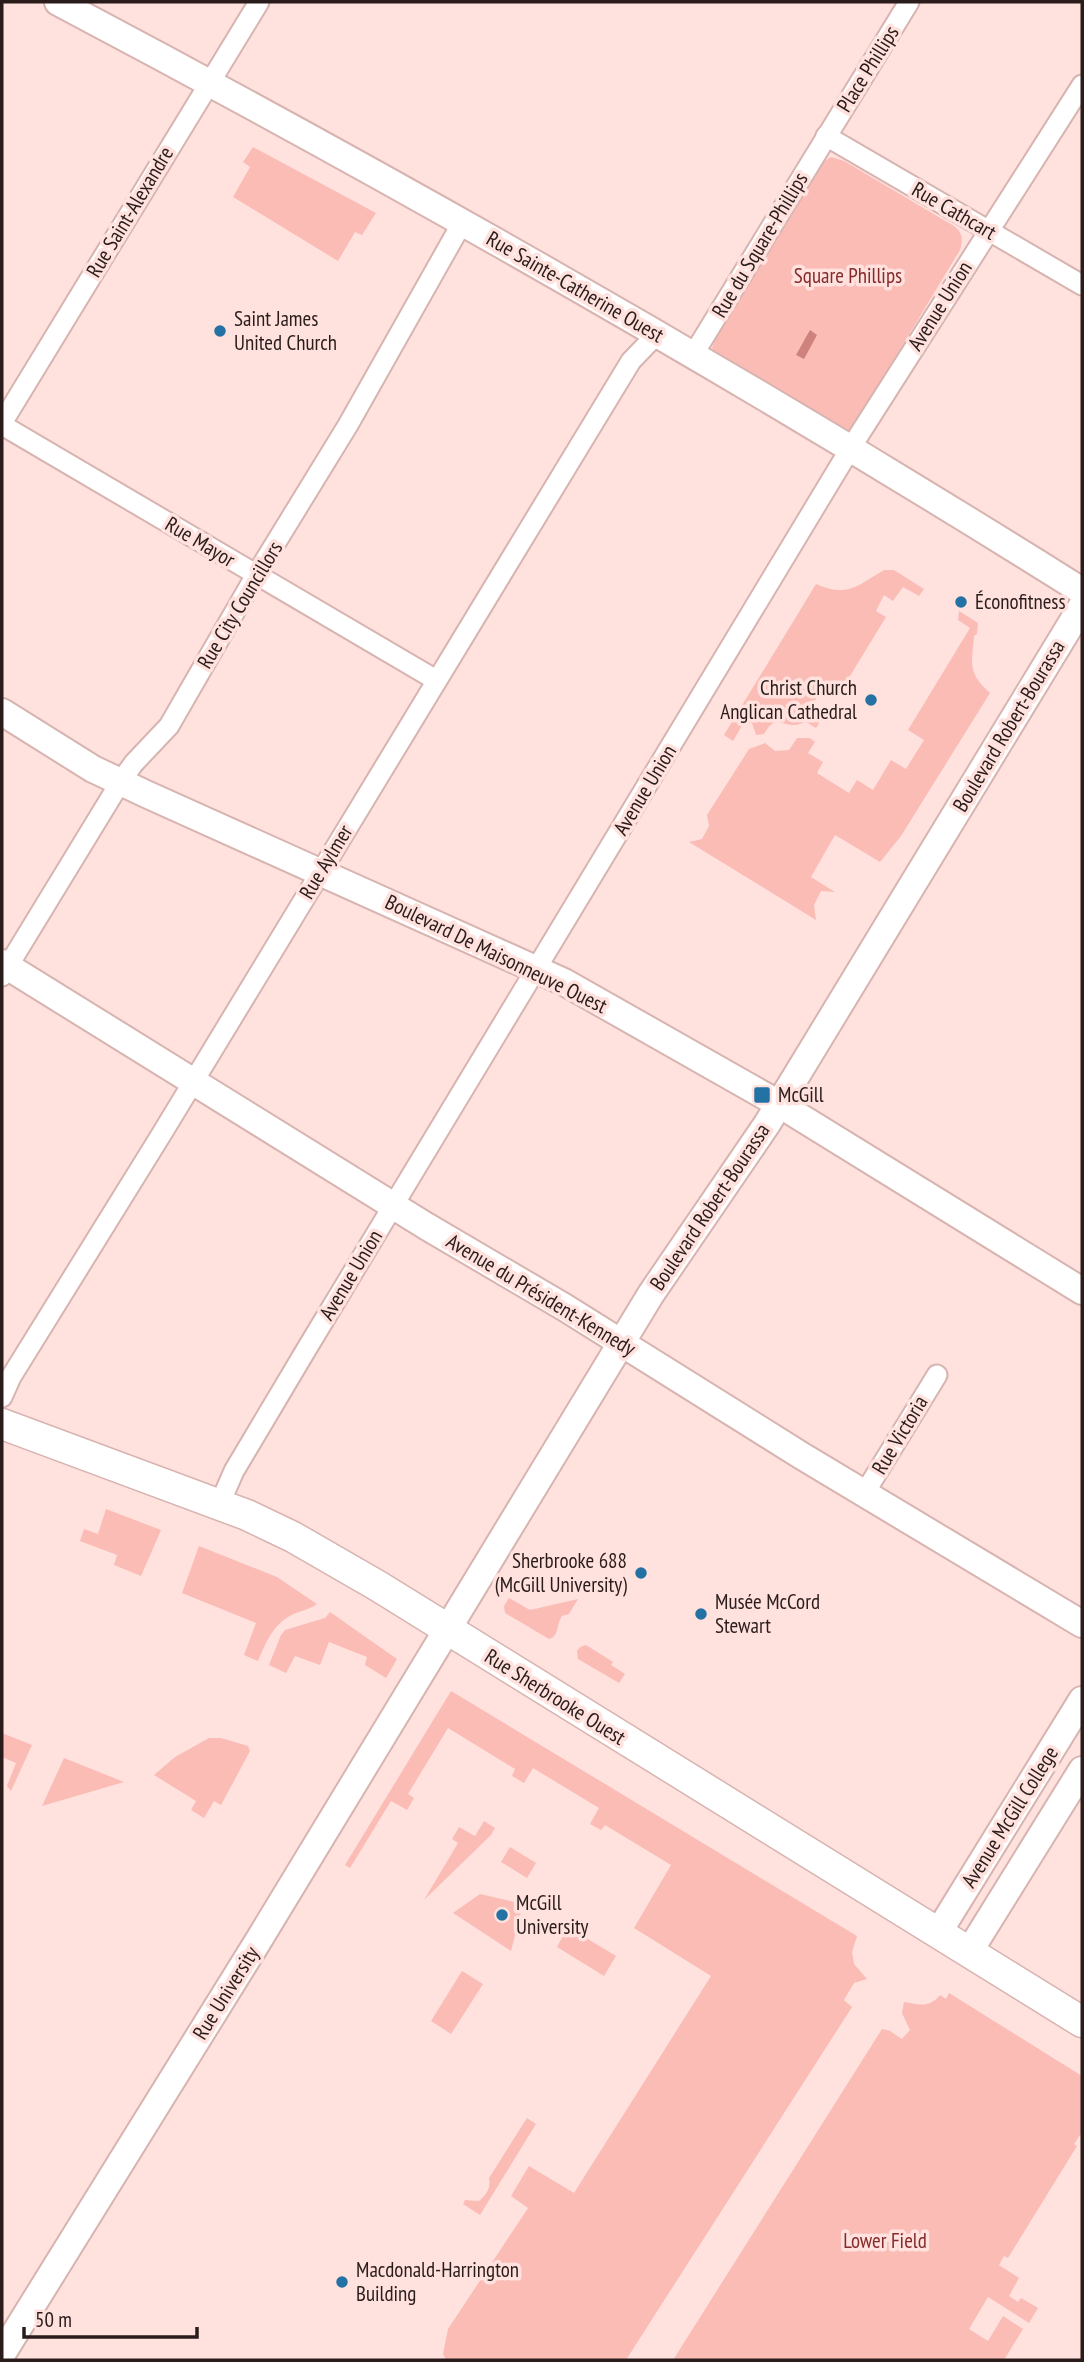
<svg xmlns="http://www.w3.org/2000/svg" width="1084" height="2362" viewBox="0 0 1084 2362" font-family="'PT Sans Narrow',sans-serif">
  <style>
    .green { fill: #fbbcb6 }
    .water { fill: #cd827d }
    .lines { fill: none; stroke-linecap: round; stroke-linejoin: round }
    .street-casing { stroke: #d7b4b0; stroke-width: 23 }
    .secondary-casing { stroke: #d7b4b0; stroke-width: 30 }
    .primary-casing { stroke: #d7b4b0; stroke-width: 33 }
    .street { stroke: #fff; stroke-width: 19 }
    .secondary { stroke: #fff; stroke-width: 26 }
    .primary { stroke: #fff; stroke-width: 30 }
    .poi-dot { fill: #2471a4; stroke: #ffe1de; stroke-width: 2.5 }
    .labels { text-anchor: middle; stroke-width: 7; stroke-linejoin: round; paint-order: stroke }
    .street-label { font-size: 21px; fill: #291c1b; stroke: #ffe1de }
    .park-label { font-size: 21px; fill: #852b2b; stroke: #ffe1de }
    .poi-label { font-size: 21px; fill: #291c1b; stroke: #ffe1de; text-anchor: start }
  </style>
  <rect width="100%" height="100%" fill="#ffe1de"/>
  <g class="green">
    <polygon points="253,147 376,213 362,235 355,232 338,261 233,197 250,167 243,162"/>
    <path d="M 831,157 L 844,161 L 954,226 C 963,233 963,240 960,250 L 849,434 L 715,356 L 712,348 L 715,338 L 820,164 Z"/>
    <path d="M 884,570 L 894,570 L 924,589 L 919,596 L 903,587 L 893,601 L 884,595 L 876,611 L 886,617 L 842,689 L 827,681 L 809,710 L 822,718 L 816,728 L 806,722 C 802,723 798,725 794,725 C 779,725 776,714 764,734 L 756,735 L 752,723 L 743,724 L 733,741 L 724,735 L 816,584 C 847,598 857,586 884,570 Z"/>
    <path d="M 959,611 L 978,623 L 977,634 L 974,636 C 972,664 967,672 990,693 L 901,836 L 880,862 L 835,835 L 811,877 L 835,892 L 821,891 L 814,905 L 816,920 L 689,842 L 702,839 L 709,826 L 707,815 L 749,749 L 765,743 L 775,751 L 789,750 L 797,738 L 810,738 L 815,742 L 808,753 L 823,762 L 817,773 L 849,793 L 857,780 L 873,790 L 891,760 L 906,769 L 924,740 L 908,730 L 970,628 L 958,620 Z"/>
    <polygon points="106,1509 161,1530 141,1576 114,1565 117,1555 80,1541 84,1529 98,1534"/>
    <path d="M 199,1546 L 277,1577 L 317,1604 C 310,1609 304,1610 296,1613 C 274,1622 267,1640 258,1661 L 244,1655 L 256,1623 L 182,1593 Z"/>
    <path d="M 509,1598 L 530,1610 L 578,1599 L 569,1614 L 562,1616 C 556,1625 559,1637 549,1639 L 505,1613 L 504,1606 Z"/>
    <polygon points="330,1612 397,1659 386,1678 365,1665 367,1657 329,1642 320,1665 295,1656 286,1673 269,1665 281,1635 285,1630 325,1618"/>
    <polygon points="586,1645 613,1662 611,1665 625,1674 619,1683 578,1659 577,1651 580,1647"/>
    <polygon points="451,1691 857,1936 852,1952 854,1964 867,1979 854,1983 844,2000 852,2007 626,2360 446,2360 443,2354 448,2329 528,2208 511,2196 529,2166 574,2193 711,1976 634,1928 671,1865 605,1825 601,1830 590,1824 599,1808 533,1768 524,1783 512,1776 515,1769 448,1728 408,1794 414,1798 407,1810 391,1801 350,1868 345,1865"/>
    <polygon points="2,1733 32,1745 11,1791 7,1786 16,1763 2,1757"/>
    <polygon points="209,1738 221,1738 248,1746 250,1751 221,1805 214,1801 204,1818 191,1810 196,1801 154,1775 175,1757"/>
    <polygon points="64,1758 124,1782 42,1806"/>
    <polygon points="484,1821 495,1828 491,1835 424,1900 458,1843 452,1839 459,1827 475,1836"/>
    <polygon points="510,1847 536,1863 527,1878 501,1862"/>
    <polygon points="480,1894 523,1904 511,1951 453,1913"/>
    <polygon points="568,1927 616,1956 604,1976 557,1947"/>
    <polygon points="462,1971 483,1984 451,2034 431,2021"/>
    <path d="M 949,1993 L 1082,2076 L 1082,2135 L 1080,2135 L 1074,2144 L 1077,2146 L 1008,2258 L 1004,2256 L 999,2265 L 1019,2278 L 1009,2296 L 1018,2302 L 1021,2298 L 1038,2308 L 1029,2323 L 988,2297 L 969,2329 L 988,2341 L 1003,2316 L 1023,2329 L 1004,2360 L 673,2360 L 882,2029 L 890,2031 L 902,2039 L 910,2030 L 902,2013 L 904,2002 C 917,2004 929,2009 940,1995 L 946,1999 Z"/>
    <path d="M 527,2118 L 536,2124 L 480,2215 L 463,2204 L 465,2200 L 479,2201 C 487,2194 491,2188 489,2178 Z"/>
  </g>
  <polygon class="water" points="810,330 817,335 804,359 796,355"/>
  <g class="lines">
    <defs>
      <g id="street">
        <polyline points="826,136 1082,285"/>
        <polyline points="693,355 909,2"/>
        <polyline points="2,423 259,2"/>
        <polyline points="2,425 436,680"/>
        <polyline points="2,976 121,781 134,763 169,726 256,575 348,425 462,223"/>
        <polyline points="2,1397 11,1377 161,1135 631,361 658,333"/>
        <polyline points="864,1494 937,1375"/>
        <polyline points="220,1503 234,1471 306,1350 850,449 1082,85"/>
      </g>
      <g id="secondary">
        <path d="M 58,2 C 406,186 748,381 1082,591"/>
        <polyline points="2,712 93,769 146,794 564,982 779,1104 1082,1291"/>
        <polyline points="2,963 426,1226 564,1307 802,1456 1082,1624"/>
        <polyline points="938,1933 1082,1700"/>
        <polyline points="969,1952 1082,1770"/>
        <polyline points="2,2354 260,1938 651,1294 767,1124 1082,606"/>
      </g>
      <polyline id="primary" points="2,1424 247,1515 293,1537 378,1586 1082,2022"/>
    </defs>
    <use href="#street" class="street-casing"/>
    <use href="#secondary" class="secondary-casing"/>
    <use href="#primary" class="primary-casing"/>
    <use href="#street" class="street"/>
    <use href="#secondary" class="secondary"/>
    <use href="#primary" class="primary"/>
  </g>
  <g class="poi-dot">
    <circle cx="220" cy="331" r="7"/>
    <circle cx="961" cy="602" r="7"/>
    <circle cx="871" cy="700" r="7"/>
    <rect x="753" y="1086" width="18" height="18" rx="3.5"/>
    <circle cx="641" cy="1573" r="7"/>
    <circle cx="701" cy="1614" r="7"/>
    <circle cx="502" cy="1915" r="7"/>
    <circle cx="342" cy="2282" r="7"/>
  </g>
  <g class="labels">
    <g class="street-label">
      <text transform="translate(868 69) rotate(-58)" y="7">Place Phillips</text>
      <text transform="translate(954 211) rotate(30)" y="7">Rue Cathcart</text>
      <text transform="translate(130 212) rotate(-59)" y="7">Rue Saint-Alexandre</text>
      <text transform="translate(760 245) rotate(-59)" y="7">Rue du Square-Phillips</text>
      <text transform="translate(575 287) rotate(30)" y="7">Rue Sainte-Catherine Ouest</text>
      <text transform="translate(940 306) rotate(-58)" y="7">Avenue Union</text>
      <text transform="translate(200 542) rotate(31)" y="7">Rue Mayor</text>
      <text transform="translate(240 605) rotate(-59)" y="7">Rue City Councillors</text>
      <text transform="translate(1009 726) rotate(-59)" y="7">Boulevard Robert-Bourassa</text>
      <text transform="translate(645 790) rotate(-59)" y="7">Avenue Union</text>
      <text transform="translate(326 862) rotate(-59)" y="7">Rue Aylmer</text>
      <text transform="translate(496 954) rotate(26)" y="7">Boulevard De Maisonneuve Ouest</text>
      <text transform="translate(710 1207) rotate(-56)" y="7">Boulevard Robert-Bourassa</text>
      <text transform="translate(351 1275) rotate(-59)" y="7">Avenue Union</text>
      <text transform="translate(541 1295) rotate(31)" y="7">Avenue du Président-Kennedy</text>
      <text transform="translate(900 1435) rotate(-59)" y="7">Rue Victoria</text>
      <text transform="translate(555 1697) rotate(32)" y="7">Rue Sherbrooke Ouest</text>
      <text transform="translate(1010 1817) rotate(-58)" y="7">Avenue McGill College</text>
      <text transform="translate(226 1993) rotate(-58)" y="7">Rue University</text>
    </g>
    <g class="park-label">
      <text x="848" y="283">Square Phillips</text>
      <text x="885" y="2248">Lower Field</text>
    </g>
    <g class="poi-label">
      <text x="234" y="326">Saint James<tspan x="234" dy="24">United Church</tspan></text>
      <text x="975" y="609">Éconofitness</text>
      <text x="857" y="695" text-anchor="end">Christ Church<tspan x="857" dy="24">Anglican Cathedral</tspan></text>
      <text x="778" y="1102">McGill</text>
      <text x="627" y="1568" text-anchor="end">Sherbrooke 688<tspan x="627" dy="24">(McGill University)</tspan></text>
      <text x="715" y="1609">Musée McCord<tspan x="715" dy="24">Stewart</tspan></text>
      <text x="516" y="1910">McGill<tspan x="516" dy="24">University</tspan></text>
      <text x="356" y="2277">Macdonald-Harrington<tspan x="356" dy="24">Building</tspan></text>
    </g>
  </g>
  <rect width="1084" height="2362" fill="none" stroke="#291c1b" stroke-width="7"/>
  <path d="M24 2327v10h173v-10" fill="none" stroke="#291c1b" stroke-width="3.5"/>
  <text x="35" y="2327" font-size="21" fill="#291c1b" stroke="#ffe1de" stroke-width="5" paint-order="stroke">50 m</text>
</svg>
